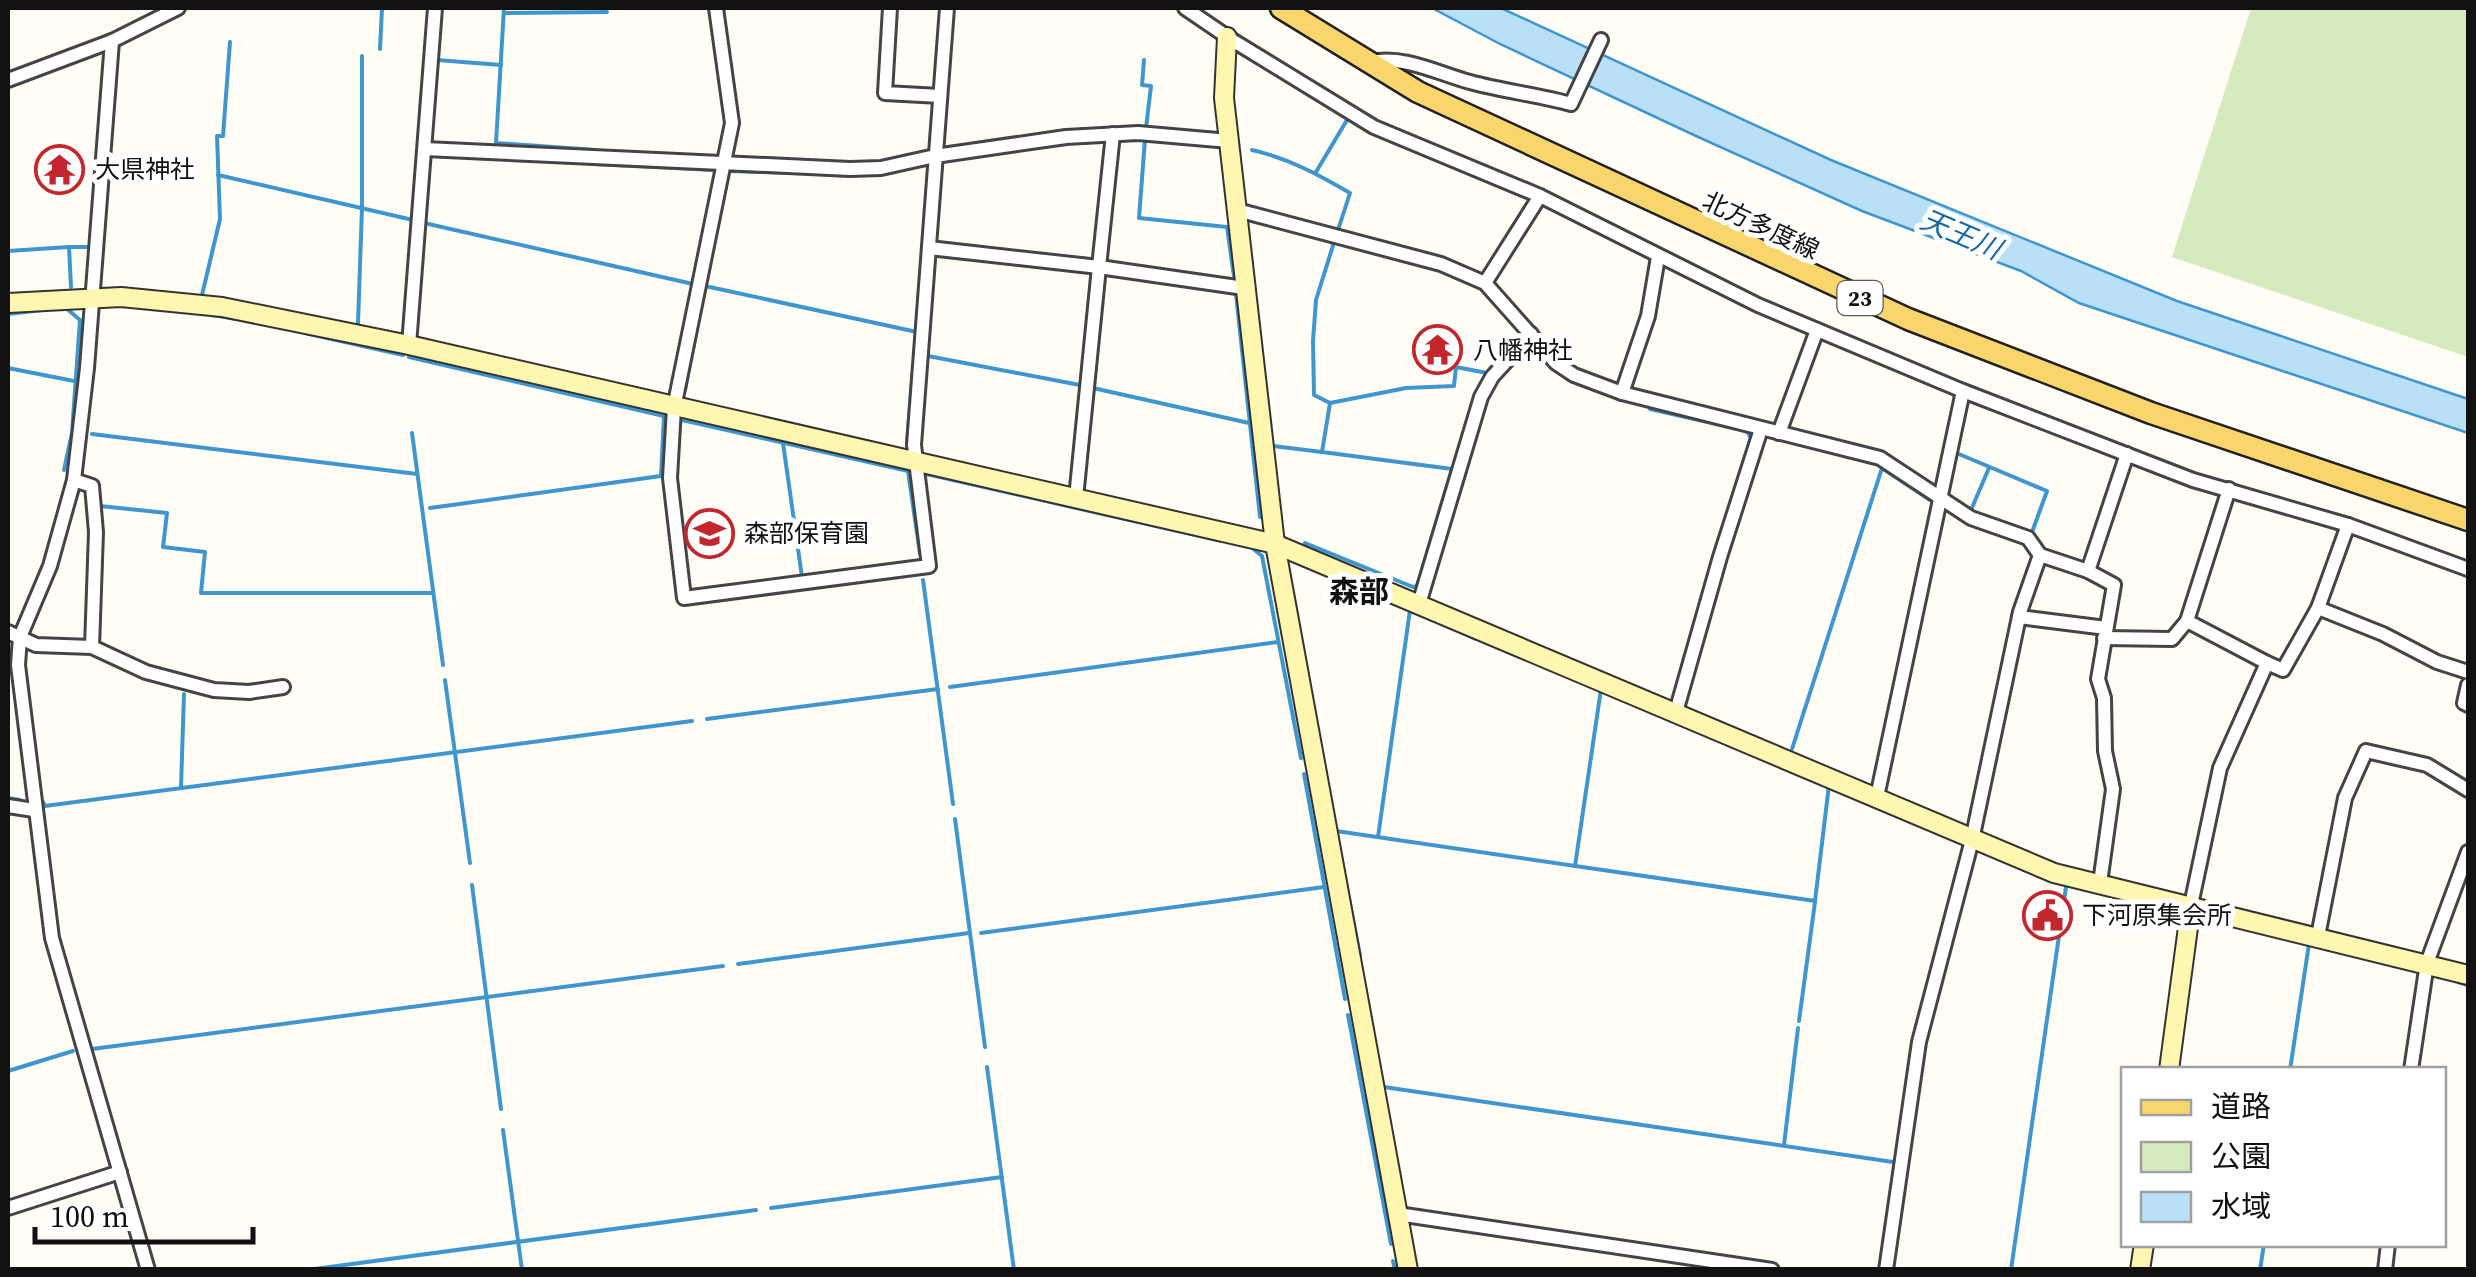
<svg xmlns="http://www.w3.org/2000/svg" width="2476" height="1277" viewBox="0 0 2476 1277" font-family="'Source Serif 4','Noto Sans JP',serif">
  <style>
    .green { fill: #d5ebbd }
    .water { fill: #b9e0f7; stroke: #3f96cf; stroke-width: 2.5 }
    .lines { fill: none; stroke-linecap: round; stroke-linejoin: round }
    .stream { stroke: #3f96cf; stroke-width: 4 }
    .street-casing { stroke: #444; stroke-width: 18 }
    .secondary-casing { stroke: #333; stroke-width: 22 }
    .primary-casing { stroke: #222; stroke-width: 25 }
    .street { stroke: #fff; stroke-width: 12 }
    .secondary { stroke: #fff6b0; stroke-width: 18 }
    .primary { stroke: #f9d66b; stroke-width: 20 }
    .labels { text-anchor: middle; stroke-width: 10; stroke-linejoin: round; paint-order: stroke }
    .shield { fill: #fff; stroke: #585858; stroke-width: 2.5 }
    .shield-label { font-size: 22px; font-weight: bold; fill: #111 }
    .poi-label { font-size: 25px; fill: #111; stroke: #fff; text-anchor: start }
    .street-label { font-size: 25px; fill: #111; stroke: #fff }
    .water-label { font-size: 28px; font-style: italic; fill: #1768a6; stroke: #fff }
    .quarter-label { font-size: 30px; font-weight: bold; fill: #111; stroke: #fff }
  </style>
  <rect width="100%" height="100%" fill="#fffdf5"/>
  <polygon class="green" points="2251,8 2468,8 2468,357 2172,257"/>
  <polygon class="water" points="1432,8 1501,8 1831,160 2177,301 2468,399 2468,433 2079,303 2021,271 1862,211 1696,136 1500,44"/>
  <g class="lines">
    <g class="stream">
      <polyline points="504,8 496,143 595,150"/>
      <polyline points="504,13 607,12"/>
      <polyline points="380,49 382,8"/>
      <polyline points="437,60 501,65"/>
      <polyline points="1144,60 1142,85 1151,86 1146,128"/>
      <polyline points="1145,139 1139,218 1227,227 1234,276"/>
      <path d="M 1252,150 C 1288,158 1319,175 1350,193 L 1338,230"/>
      <polyline points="594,164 714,170"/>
      <polyline points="1316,172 1347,120"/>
      <polyline points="218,175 413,220"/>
      <polyline points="424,223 693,284"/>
      <polyline points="69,247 87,247"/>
      <polyline points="8,251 69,247 71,287"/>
      <polyline points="705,286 729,171 863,175"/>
      <polyline points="1236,294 1260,517"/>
      <polyline points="202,295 220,219 217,136 223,136 230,42"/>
      <polyline points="8,314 42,310"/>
      <polyline points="212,315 237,319"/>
      <polyline points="358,323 362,208 362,56"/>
      <polyline points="305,333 403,355"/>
      <polyline points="928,356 1085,386"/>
      <polyline points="409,357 664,416 661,476 430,508"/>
      <polyline points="8,368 74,381"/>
      <polyline points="1093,388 1249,423"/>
      <polyline points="685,390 705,286 917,332 916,335"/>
      <polyline points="1330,403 1406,388 1454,386 1456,367 1487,373"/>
      <polyline points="1650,409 1747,431 1751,438 1738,479"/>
      <polyline points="682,420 908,471 920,554"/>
      <polyline points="412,433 443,665"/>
      <polyline points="92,434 417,474"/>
      <polyline points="907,442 913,369"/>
      <polyline points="783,443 802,577"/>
      <polyline points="1273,446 1322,452"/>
      <polyline points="1954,452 2047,491 2031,535"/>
      <polyline points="64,470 72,433 80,320 66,308"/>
      <polyline points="922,473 1222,541"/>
      <polyline points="99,500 100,506 167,513 163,547 205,552 201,593 432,593"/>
      <polyline points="1971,510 1989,468"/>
      <polyline points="1444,542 1466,471"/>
      <polyline points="1304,546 1305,543 1413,587 1417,586 1452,469 1322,452 1330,403 1314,395 1313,341 1316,300 1335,239"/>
      <polyline points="1251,547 1262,556 1301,758"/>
      <polyline points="923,580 953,804"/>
      <polyline points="1452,628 1476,639"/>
      <polyline points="445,680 470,863"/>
      <polyline points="950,687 1278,642"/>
      <polyline points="1675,693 1680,675"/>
      <polyline points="707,719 938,689"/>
      <polyline points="1792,749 1882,468 1930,500"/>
      <polyline points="1304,774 1345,999"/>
      <polyline points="181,787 184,694"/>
      <polyline points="8,798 20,800"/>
      <polyline points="43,802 45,806 692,721"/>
      <polyline points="955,819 985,1047"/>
      <polyline points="1378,837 1410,610"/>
      <polyline points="1575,866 1601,689"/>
      <polyline points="472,885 501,1109"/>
      <polyline points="981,933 1324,887"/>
      <polyline points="1360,956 1336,831 1815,901 1829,785"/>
      <polyline points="738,964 969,933"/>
      <polyline points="2458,982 2468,985"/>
      <polyline points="1348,1015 1391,1244"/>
      <polyline points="1799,1021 1815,902"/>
      <polyline points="92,1049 723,966"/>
      <polyline points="987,1067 1014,1270"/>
      <polyline points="2290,1070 2309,944"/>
      <polyline points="8,1071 73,1051"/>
      <polyline points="1384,1087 1893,1162"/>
      <polyline points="503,1130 522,1270"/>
      <polyline points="1784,1145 1798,1028"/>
      <polyline points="771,1208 1002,1177"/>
      <polyline points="1393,1261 1395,1270"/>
      <polyline points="307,1270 756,1210"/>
      <polyline points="2011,1270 2066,887"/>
      <polyline points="2260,1270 2264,1244"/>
    </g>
    <defs>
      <g id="street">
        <polyline points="716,8 732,123 674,408 670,478 684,598 929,566 914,445 947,8"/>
        <polyline points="890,8 885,93 940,96"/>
        <polyline points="1185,8 1232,40 1374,127 1540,196 1758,305 1963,391 2193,480 2348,525 2468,569"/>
        <polyline points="112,41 87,368 74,480 50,566 20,637 18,665 52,938 148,1270"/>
        <path d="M 1371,62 C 1405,55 1439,74 1470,82 C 1503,91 1538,95 1571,104 L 1601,40"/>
        <polyline points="8,80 112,41 178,8"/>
        <polyline points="425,149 850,169 881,168 935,156 1066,137 1138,133 1229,141"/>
        <polyline points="1237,210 1441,264 1485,283 1556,363 1574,375 1622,393 1880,458 1971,518 2028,538 2040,555 2088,571 2114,585 2098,679 2104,698 2105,751 2113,789 2100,883"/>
        <polyline points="929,248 1099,267 1113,134"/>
        <polyline points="1485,283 1540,196"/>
        <polyline points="409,345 435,8"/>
        <polyline points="1622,393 1648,316 1658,257"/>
        <polyline points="1779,433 1817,330"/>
        <polyline points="74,480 92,486 96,532 92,647"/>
        <polyline points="1076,498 1099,267 1244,288"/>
        <polyline points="2088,571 2127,454"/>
        <polyline points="1419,604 1481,397 1492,377 1531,334"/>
        <polyline points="2318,608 2383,634 2437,662 2468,672"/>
        <polyline points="2019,617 2106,628"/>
        <polyline points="2187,621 2267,663"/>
        <polyline points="8,632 36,645 92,647 146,672 214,690 249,692 283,687"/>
        <polyline points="2104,638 2172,639 2187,621 2229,489"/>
        <polyline points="2468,685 2464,703 2468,705"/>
        <polyline points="1676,712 1720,557 1761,429"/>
        <polyline points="1877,797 1963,391"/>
        <polyline points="8,806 34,810"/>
        <polyline points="2191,905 2220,768 2267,663 2283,670 2318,608 2348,525"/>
        <polyline points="2318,936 2345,798 2366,751 2427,765 2468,790"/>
        <polyline points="2411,1070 2427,963 2468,852"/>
        <polyline points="8,1208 120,1172"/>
        <polyline points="1398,1214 1772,1270"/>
        <polyline points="1886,1270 1919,1042 1972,840 2020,612 2040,555"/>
        <polyline points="2385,1270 2388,1244"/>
      </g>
      <g id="secondary">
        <polyline points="1227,37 1224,98 1275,544 1408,1270"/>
        <polyline points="8,303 121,297 222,307 409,345 1275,544 2054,873 2468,975"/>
        <polyline points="2169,1070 2191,905"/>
        <polyline points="2140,1270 2144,1244"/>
      </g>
      <polyline id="primary" points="1281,8 1418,92 1908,319 2151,413 2468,520"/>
    </defs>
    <use href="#street" class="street-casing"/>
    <use href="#secondary" class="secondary-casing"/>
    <use href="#primary" class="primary-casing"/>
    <use href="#street" class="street"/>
    <use href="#secondary" class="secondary"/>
    <use href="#primary" class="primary"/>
  </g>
  <defs>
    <symbol id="temple-ring" viewBox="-11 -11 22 22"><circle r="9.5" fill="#fff" stroke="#c4262e" stroke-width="1.5"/><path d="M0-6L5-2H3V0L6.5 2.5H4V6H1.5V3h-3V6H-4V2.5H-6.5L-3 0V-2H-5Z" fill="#c4262e"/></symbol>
    <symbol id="school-ring" viewBox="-11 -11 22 22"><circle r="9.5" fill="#fff" stroke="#c4262e" stroke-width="1.5"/><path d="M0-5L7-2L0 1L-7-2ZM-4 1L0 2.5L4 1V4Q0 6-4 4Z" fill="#c4262e"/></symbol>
    <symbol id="civic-ring" viewBox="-11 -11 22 22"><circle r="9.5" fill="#fff" stroke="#c4262e" stroke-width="1.5"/><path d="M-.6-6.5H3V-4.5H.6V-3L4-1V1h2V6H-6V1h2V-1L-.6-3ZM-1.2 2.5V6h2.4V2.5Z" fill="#c4262e"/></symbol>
  </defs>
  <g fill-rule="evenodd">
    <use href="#temple-ring" x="32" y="142" width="55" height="55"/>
    <use href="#temple-ring" x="1410" y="322" width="55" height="55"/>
    <use href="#school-ring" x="682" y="506" width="55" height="55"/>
    <use href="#civic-ring" x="2020" y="888" width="55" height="55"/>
  </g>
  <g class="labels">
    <rect class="shield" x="1837.5" y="281" width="45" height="34" rx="8"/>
    <g class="shield-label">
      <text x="1860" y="306">23</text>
    </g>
    <g class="poi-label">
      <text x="95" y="178">大県神社</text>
      <text x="1473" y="359">八幡神社</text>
      <text x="744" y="542">森部保育園</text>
      <text x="2082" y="924">下河原集会所</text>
    </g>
    <g class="street-label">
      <text transform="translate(1761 225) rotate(25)" y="9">北方多度線</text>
    </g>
    <g class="water-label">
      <text transform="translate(1961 234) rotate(23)" y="10">天王川</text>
    </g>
    <g class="quarter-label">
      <text x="1359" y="602">森部</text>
    </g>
  </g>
  <rect width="2476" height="1277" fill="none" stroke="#111111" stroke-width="20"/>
  <rect x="2121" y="1067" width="325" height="180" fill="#ffffff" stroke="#a0a0a0" stroke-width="2.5"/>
  <rect x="2141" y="1100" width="50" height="15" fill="#f9d66b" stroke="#a0a0a0" stroke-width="2.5"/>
  <text x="2211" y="1117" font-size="30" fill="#111111">道路</text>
  <rect x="2141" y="1142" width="50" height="30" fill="#d5ebbd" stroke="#a0a0a0" stroke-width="2.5"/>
  <text x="2211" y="1167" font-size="30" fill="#111111">公園</text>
  <rect x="2141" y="1192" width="50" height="30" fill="#b9e0f7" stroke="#a0a0a0" stroke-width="2.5"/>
  <text x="2211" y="1217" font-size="30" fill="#111111">水域</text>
  <path d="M35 1227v15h218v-15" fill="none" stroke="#111111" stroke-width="5"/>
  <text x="50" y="1227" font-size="30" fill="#111111" stroke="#ffffff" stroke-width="8" paint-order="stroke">100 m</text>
</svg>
